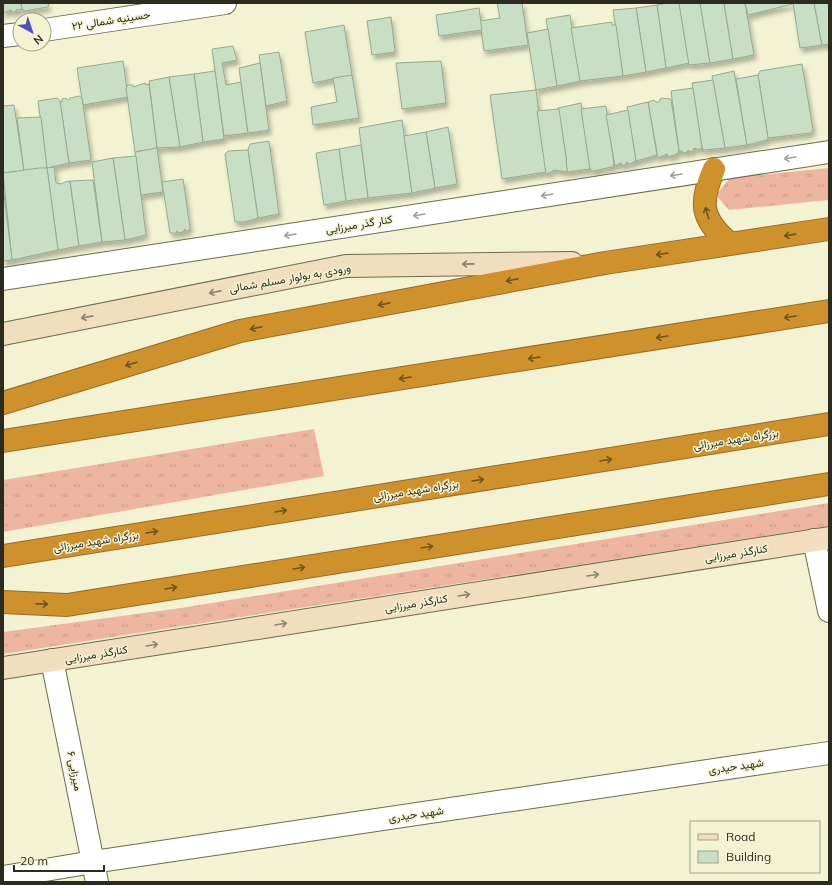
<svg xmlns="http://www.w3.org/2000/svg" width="832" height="885" viewBox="0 0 832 885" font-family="Mulish,Vazirmatn,sans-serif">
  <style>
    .grass { fill: url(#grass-tufts) }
    .building { fill: #c8dec5; stroke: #95aa92; filter: url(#shadow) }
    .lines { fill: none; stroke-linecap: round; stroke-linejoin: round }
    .street-casing { stroke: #6b6b4f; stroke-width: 24 }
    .secondary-casing { stroke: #6b6b4f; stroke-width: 24 }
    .highway-casing { stroke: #966d27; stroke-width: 24 }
    .street { stroke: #fff; stroke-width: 22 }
    .secondary { stroke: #f1debf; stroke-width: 22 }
    .highway { stroke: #cf912b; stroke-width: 22 }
    .oneway { stroke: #a0a09a }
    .oneway2 { stroke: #6d5424 }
    .oneway3 { stroke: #8e846f }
    .labels { text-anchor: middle; stroke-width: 3; stroke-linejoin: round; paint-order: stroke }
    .street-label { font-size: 11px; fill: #2b2b1f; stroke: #f3f3d3 }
  </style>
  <defs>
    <pattern id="grass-tufts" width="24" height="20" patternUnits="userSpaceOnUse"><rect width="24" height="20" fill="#eeb5a0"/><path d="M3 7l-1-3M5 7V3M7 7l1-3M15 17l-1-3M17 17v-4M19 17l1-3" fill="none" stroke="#cc9c89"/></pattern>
    <filter id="shadow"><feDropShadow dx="2.5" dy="4.5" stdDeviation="2" flood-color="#0004"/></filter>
  </defs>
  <rect width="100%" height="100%" fill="#f3f3d3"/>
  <g class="grass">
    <polygon points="829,168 829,200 729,210 716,195 730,178"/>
    <polygon points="314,429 324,476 3,532 3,480"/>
    <polygon points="829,503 829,526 3,654 3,632 181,608"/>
  </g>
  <g class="building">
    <polygon points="3,3 21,3 22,9 16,10 16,12 12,12 11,10 3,13"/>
    <polygon points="21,3 49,3 48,7 25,11 22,9"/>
    <polygon points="497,3 522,3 528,45 484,51 480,21 500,18"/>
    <polygon points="668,3 679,3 689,63 666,68 657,5"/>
    <polygon points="679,3 700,3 710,63 689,65"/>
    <polygon points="700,3 724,3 733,59 710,63"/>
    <polygon points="724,3 745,3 754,55 733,59"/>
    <polygon points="745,3 793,3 793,4 748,15"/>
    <polygon points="793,3 814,3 822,45 800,48"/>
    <polygon points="814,3 829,3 829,44 822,45"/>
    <polygon points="657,5 666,68 646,72 636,8"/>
    <polygon points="479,8 482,30 439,36 436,15"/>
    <polygon points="636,8 646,72 623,76 613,10"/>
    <polygon points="570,15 580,81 557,86 546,19"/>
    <polygon points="391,17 395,52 372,55 367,21"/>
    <polygon points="612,22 612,25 616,25 623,76 580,81 571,28"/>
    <polygon points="344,25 352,75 313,83 305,32"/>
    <polygon points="548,29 557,86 536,90 527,33"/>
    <polygon points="233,46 237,60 222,63 226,85 241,82 248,133 224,136 212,49"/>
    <polygon points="279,52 287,101 266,106 259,55"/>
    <polygon points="123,61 128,97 83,105 77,68"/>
    <polygon points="441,61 446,103 402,109 396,63"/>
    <polygon points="260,63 269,130 248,133 239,68"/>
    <polygon points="802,64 813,130 811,133 768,138 758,75 760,71"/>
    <polygon points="215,71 224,139 203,142 194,74"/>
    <polygon points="734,71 747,145 725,148 712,76"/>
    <polygon points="194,74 203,142 180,147 169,77"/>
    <polygon points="352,75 359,118 313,125 311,107 337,102 333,78"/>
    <polygon points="758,75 768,138 767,140 747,145 736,79"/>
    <polygon points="169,77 180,147 157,148 149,81"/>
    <polygon points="713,80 725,148 704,150 702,148 692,83"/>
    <polygon points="145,83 146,85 149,84 157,148 135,152 126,88 128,85 133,85 133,87"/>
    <polygon points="693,88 702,148 697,150 696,148 693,149 693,151 691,152 688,150 687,152 683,153 682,151 679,151 671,91"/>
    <polygon points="536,90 546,172 502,179 490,95"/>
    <polygon points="79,96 82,98 91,160 69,163 60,101 62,102 62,99 66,98 67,100 69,100 70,98"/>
    <polygon points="57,98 60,101 69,163 47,168 38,101"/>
    <polygon points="661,98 671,99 679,151 677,154 668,157 667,154 658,158 648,102 654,100 656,102 659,102"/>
    <polygon points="648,102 657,155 636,161 627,107"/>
    <polygon points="581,103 590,169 567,172 566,157 558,108"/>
    <polygon points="14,105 24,171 3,173 3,106"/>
    <polygon points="606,106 614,164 612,167 593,171 590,169 581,109"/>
    <polygon points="559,109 566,157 567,172 555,170 546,174 537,111"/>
    <polygon points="628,110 636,161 630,164 626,162 626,164 622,166 621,163 615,166 606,115"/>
    <polygon points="41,117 47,168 24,171 17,118"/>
    <polygon points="402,120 412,193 368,198 359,128"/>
    <polygon points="448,127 457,184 435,188 426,132"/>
    <polygon points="426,132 435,188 412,193 404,136"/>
    <polygon points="269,141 279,214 258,218 248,150 250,144"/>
    <polygon points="361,145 368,198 346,201 339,149"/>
    <polygon points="157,148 163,192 141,195 135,152"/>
    <polygon points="339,149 346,201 324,205 316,153"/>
    <polygon points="248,150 258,218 244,222 235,222 225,154 228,151"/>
    <polygon points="136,156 146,235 125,240 113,158"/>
    <polygon points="113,158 125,240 102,242 92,162"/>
    <polygon points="54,167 56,183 61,184 65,182 70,181 79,246 58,250 47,168"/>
    <polygon points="39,168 47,168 58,250 12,260 3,173"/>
    <polygon points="183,179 190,228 188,231 185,231 185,229 183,232 178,233 177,231 176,233 170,233 162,182"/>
    <polygon points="93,180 102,242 79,246 70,181"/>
    <polygon points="3,186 12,260 3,261"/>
  </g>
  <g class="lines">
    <defs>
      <g id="street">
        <polyline points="44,30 225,3"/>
        <polyline points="3,36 20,34"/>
        <polyline points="3,279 829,152"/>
        <polyline points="814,540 829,611"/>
        <polyline points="52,660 97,882"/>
        <polyline points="3,877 93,862 829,753"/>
      </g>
      <g id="secondary">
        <polyline points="3,334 346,266 572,263"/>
        <polyline points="3,668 829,538"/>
      </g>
      <g id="highway">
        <path d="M 714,169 C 699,203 701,219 729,243"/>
        <polyline points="3,403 240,331 605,263 829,229"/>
        <polyline points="3,441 829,311"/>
        <polyline points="3,556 829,424"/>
        <polyline points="3,602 67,605 829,484"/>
      </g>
    </defs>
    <use href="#street" class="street-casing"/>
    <use href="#secondary" class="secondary-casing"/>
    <use href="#highway" class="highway-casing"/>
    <use href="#street" class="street"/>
    <use href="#secondary" class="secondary"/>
    <use href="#highway" class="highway"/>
  </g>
  <defs><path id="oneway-shaft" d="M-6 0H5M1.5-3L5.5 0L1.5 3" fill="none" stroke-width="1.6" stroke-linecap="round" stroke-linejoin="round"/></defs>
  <g class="oneway">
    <use href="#oneway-shaft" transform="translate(790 158) rotate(171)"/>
    <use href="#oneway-shaft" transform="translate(676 175) rotate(171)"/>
    <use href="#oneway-shaft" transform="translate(547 195) rotate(171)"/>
    <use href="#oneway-shaft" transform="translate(419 215) rotate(171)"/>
    <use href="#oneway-shaft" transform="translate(290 235) rotate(171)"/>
  </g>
  <g class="oneway2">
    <use href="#oneway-shaft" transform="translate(707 213) rotate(-106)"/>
    <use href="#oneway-shaft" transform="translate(790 235) rotate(172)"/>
    <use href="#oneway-shaft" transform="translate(662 254) rotate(171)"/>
    <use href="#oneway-shaft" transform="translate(512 280) rotate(169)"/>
    <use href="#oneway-shaft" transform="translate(384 304) rotate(169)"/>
    <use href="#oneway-shaft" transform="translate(790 317) rotate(171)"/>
    <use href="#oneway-shaft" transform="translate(256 328) rotate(169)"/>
    <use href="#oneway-shaft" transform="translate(662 337) rotate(171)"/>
    <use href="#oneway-shaft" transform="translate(534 358) rotate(171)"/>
    <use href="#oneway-shaft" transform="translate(131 364) rotate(163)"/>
    <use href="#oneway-shaft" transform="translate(405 378) rotate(171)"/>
    <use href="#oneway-shaft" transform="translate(606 460) rotate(-9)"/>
    <use href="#oneway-shaft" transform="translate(478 480) rotate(-9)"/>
    <use href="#oneway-shaft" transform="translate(281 511) rotate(-9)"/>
    <use href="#oneway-shaft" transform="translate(152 532) rotate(-9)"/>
    <use href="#oneway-shaft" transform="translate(427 547) rotate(-9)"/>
    <use href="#oneway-shaft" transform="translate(299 568) rotate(-9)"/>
    <use href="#oneway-shaft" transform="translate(171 588) rotate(-9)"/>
    <use href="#oneway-shaft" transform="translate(42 604) rotate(2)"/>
  </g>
  <g class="oneway3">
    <use href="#oneway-shaft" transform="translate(468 264) rotate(179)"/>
    <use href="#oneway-shaft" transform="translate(215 292) rotate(169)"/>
    <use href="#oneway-shaft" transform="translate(87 317) rotate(169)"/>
    <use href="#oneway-shaft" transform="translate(593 575) rotate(-9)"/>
    <use href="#oneway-shaft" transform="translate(464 595) rotate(-9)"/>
    <use href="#oneway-shaft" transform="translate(281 624) rotate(-9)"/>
    <use href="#oneway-shaft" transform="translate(152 645) rotate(-9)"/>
  </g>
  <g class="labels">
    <g class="street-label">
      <text transform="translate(111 20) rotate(-9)" y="4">حسینیه شمالی ۲۲</text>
      <text transform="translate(359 224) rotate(-9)" y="4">کنار گذر میرزایی</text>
      <text transform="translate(290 278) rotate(-10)" y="4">ورودی به بولوار مسلم شمالی</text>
      <text transform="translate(736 439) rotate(-9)" y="4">بزرگراه شهید میرزائی</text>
      <text transform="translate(416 490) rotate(-9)" y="4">بزرگراه شهید میرزائی</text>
      <text transform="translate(96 541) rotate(-9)" y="4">بزرگراه شهید میرزائی</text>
      <text transform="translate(736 553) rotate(-9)" y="4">کنارگذر میرزایی</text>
      <text transform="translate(416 603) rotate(-9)" y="4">کنارگذر میرزایی</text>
      <text transform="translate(96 654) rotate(-9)" y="4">کنارگذر میرزایی</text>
      <text transform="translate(736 766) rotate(-8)" y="4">شهید حیدری</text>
      <text transform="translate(75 771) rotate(79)" y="4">میرزایی ۶</text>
      <text transform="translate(416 814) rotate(-8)" y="4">شهید حیدری</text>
    </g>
  </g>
  <rect width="832" height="885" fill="none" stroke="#2b2b1f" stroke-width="8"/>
  <rect x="690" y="821" width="130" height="52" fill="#f3f3d3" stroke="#a3a38b"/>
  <rect x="698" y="834" width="20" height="6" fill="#f1debf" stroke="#a3a38b"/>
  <text x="726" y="841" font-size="12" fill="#2b2b1f">Road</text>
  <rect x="698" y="851" width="20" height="12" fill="#c8dec5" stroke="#a3a38b"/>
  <text x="726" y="861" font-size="12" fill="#2b2b1f">Building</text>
  <g transform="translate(32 32) rotate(140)"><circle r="19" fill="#f3f3d3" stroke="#a3a38b"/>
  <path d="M0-3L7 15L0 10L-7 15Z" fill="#4a50c6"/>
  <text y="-6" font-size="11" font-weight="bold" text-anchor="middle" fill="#2b2b1f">N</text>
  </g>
  <path d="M14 865v6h90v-6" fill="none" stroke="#2b2b1f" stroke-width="2"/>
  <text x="20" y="865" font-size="12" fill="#2b2b1f" stroke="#f3f3d3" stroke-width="3" paint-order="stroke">20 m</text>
</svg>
